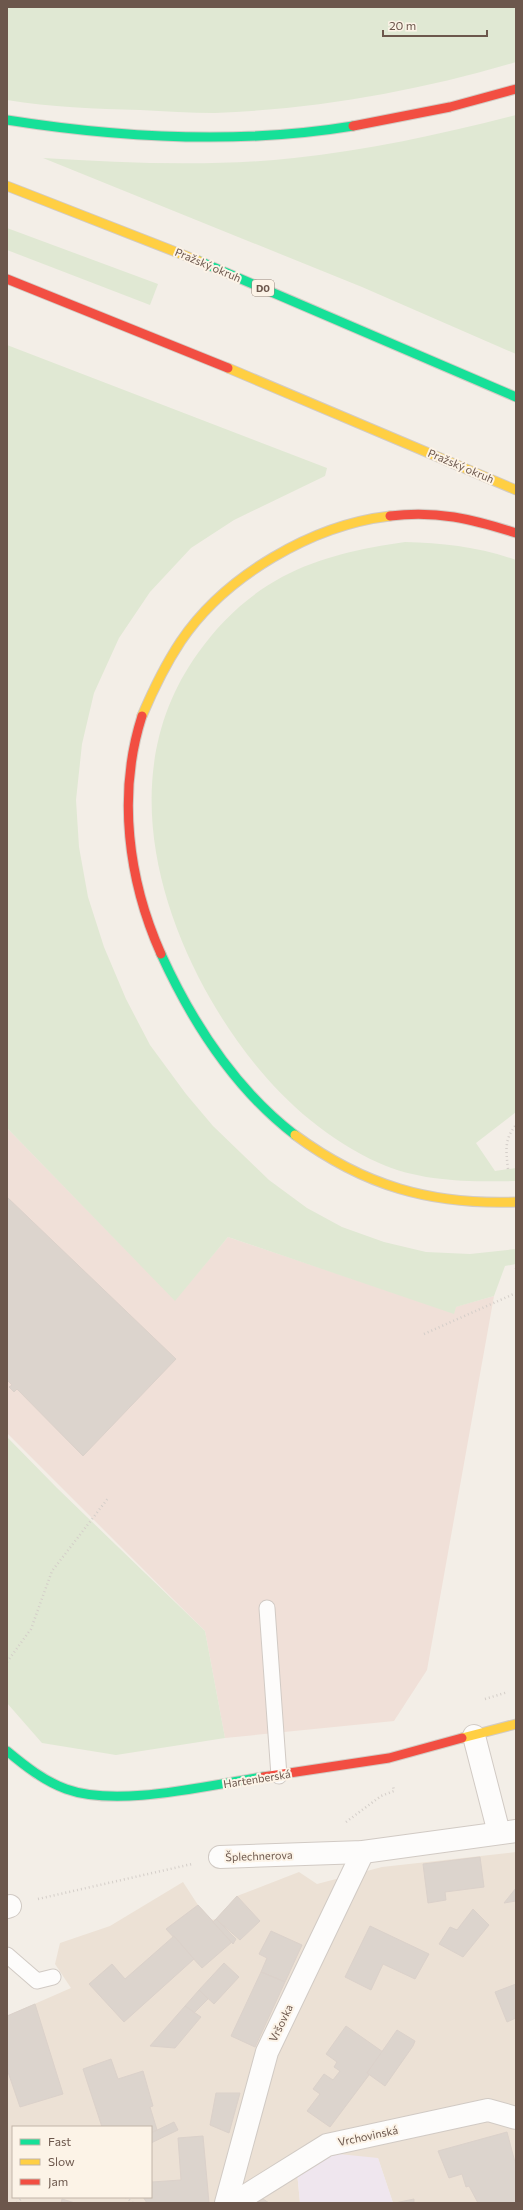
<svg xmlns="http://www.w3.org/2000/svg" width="523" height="2210" viewBox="0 0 523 2210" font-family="Commissioner,sans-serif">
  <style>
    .residential { fill: #ece1d5; fill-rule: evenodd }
    .commercial { fill: #f0e0d8 }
    .education { fill: #efe6ee }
    .green { fill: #e0e8d3 }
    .building { fill: #dcd4cd; stroke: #dbd1ca }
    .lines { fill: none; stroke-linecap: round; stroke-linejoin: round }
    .lane-casing { stroke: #d1cac4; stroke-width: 17 }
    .street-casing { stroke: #d1cac4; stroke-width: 24 }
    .fast-casing { stroke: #d2cbc4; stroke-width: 11 }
    .slow-casing { stroke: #d2cbc4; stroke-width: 11 }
    .jam-casing { stroke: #d2cbc4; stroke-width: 11 }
    .path { stroke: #d4cec9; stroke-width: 2.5; stroke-dasharray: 1 3; stroke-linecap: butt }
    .lane { stroke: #fdfcfb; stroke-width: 15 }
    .street { stroke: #fdfcfb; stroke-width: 22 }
    .fast { stroke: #16e098; stroke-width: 9 }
    .slow { stroke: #ffcf43; stroke-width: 9 }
    .jam { stroke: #f24e42; stroke-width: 9 }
    .labels { text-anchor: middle; stroke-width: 4; stroke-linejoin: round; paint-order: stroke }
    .shield { fill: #fcf3e7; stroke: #97867a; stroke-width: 1 }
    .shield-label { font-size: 10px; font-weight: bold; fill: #6c574c }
    .street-label { font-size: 11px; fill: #6c574c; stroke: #fcf3e7 }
  </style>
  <rect width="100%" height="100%" fill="#f3eee7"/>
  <path class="residential" d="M 516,1852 L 516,2203 L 393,2203 L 378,2158 L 297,2172 L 300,2203 L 7,2203 L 7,2016 L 71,1988 L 55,1964 L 60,1943 L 110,1926 L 183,1882 L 198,1905 L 211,1920 L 216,1919 L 237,1896 L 299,1872 L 317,1884 L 382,1867 ZM 13,2127 L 151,2127 L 151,2197 L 13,2197 Z"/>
  <polygon class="commercial" points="7,1128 175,1300 228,1237 454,1313 455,1307 494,1296 427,1670 394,1721 225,1738 205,1631 7,1433"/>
  <polygon class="education" points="329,2153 378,2158 393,2203 300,2203 297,2172"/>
  <g class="green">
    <path d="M 7,7 L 516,7 L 516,62 C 419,91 317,109 215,113 C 190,113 165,111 140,110 C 95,109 51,107 7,100 Z"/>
    <path d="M 516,115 L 516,354 L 362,287 L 43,158 C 127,163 211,167 294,158 C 369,150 443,134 516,115 Z"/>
    <polygon points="7,228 158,284 150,305 7,250"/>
    <polygon points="7,345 327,468 325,476 234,520 191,548 150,592 119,638 94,693 82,744 76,800 79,847 88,897 104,947 126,999 150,1045 186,1094 213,1126 269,1180 307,1208 342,1227 384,1242 426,1252 470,1254 516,1249 516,1264 505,1266 494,1296 456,1307 454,1314 228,1237 175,1301 7,1128"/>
    <path d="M 405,542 C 443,543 480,547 516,560 L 516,1112 L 476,1143 L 495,1171 L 516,1168 L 516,1181 C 471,1182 421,1182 379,1163 C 306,1130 251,1069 211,1000 C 150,893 121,760 198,653 C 220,622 247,596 282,577 C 320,557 362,548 405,542 Z"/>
    <polygon points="7,1437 57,1488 205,1631 225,1738 116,1755 42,1743 7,1703"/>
  </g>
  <g class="building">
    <polygon points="7,1197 176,1359 83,1456 17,1389 14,1392 9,1387 12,1385 7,1380"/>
    <polygon points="480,1857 484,1887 445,1892 446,1900 428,1903 423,1864"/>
    <polygon points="516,1888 516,1901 504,1903"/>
    <polygon points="237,1896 260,1921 240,1940 216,1919"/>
    <polygon points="198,1905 232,1942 202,1968 166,1929"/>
    <polygon points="473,1909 489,1925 463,1957 439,1944 450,1927 457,1930"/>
    <polygon points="216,1919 236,1939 233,1944 213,1922"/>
    <polygon points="370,1926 429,1954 415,1979 383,1964 371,1990 345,1977"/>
    <polygon points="271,1931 302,1945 285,1982 261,1972 267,1958 259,1954"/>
    <polygon points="174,1936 194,1959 124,2022 89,1984 112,1964 125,1979"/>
    <polygon points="224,1963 239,1977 214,2004 199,1990"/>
    <polygon points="261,1972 285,1982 255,2047 231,2036"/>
    <polygon points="516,1984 516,2018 507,2022 495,1992"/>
    <polygon points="199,1990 208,1999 194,2013 185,2006"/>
    <polygon points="35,2004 63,2094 20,2107 8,2072 7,2016"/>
    <polygon points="185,2006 201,2017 175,2048 150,2046"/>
    <polygon points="346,2026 383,2052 367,2073 369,2075 330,2127 307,2111 320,2094 313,2089 324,2074 333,2080 340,2071 334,2067 337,2062 326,2054"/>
    <polygon points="397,2030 415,2041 413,2046 385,2086 367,2073"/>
    <polygon points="111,2059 118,2079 143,2071 153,2106 150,2107 157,2130 151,2133 151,2127 102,2127 83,2069"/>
    <polygon points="216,2093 240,2093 229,2133 210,2125"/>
    <polygon points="174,2122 178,2130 151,2143 151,2133"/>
    <polygon points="507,2132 516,2166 516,2203 478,2203 469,2186 466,2187 462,2174 449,2178 438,2151"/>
    <polygon points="203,2136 209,2203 147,2203 143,2197 151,2197 151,2178 152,2182 181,2180 178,2138"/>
    <polygon points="62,2199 75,2203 61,2203"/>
    <polygon points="263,2199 269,2203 258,2203"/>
    <polygon points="414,2199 414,2203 395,2203"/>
  </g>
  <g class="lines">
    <defs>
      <g id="lane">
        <polyline points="267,1608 279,1776"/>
        <polyline points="7,1955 37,1981 53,1977"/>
      </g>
      <g id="street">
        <polyline points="474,1736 499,1833"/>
        <polyline points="220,1857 363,1852 516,1831"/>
        <polyline points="7,1907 10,1906"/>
        <polyline points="226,2203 267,2052 363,1852"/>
        <polyline points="234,2203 327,2145 488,2110 516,2118"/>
      </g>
      <g id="fast">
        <path d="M 7,120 C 121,138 238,145 353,126"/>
        <polyline points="199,261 516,397"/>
        <path d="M 161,954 C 192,1022 235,1089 295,1135"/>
        <path d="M 7,1751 C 25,1766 44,1781 66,1789 C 118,1808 208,1785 263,1777"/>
      </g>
      <g id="slow">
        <polyline points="7,186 199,261"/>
        <polyline points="228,368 516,490"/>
        <path d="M 142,716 C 153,690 165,665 181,641 C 225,576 312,525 390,516"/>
        <path d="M 295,1135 C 364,1186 431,1205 516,1202"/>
        <polyline points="462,1738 516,1724"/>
      </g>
      <g id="jam">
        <polyline points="353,126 450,107 516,89"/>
        <polyline points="7,279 228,368"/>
        <path d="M 390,516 C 436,510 472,519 516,533"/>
        <path d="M 142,716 C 117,794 128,880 161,954"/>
        <polyline points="263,1777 389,1758 462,1738"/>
      </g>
    </defs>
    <use href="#lane" class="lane-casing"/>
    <use href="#street" class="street-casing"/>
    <use href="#fast" class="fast-casing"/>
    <use href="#slow" class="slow-casing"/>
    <use href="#jam" class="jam-casing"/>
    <g class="path">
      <path d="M 508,1169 C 506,1151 504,1139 516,1125"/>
      <polyline points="516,1268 516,1270"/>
      <polyline points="424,1334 516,1293"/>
      <polyline points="7,1662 31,1629 52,1571 109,1497"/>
      <polyline points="485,1699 508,1692"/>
      <polyline points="346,1822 381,1796 394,1791 393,1786"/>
      <polyline points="38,1899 192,1864"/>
      <polyline points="126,2197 133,2203"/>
      <polyline points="17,2203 23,2197"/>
    </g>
    <use href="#lane" class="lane"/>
    <use href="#street" class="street"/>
    <use href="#fast" class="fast"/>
    <use href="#slow" class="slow"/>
    <use href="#jam" class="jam"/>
  </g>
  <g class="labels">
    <rect class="shield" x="252" y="280" width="22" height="16" rx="3"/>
    <g class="shield-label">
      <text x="263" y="292">D0</text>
    </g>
    <g class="street-label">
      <text transform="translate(208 265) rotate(23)" y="4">Pražský okruh</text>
      <text transform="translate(461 466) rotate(23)" y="4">Pražský okruh</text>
      <text transform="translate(257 1779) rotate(-9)" y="4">Hartenberská</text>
      <text transform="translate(259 1856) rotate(-2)" y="4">Šplechnerova</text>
      <text transform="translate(281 2023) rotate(-64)" y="4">Vršovka</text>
      <text transform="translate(368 2136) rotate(-12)" y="4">Vrchovinská</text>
    </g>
  </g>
  <rect width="523" height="2210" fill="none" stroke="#6c574c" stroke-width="16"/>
  <rect x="12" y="2126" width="140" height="72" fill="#fcf3e7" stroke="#c2b5a9"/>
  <rect x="20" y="2139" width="20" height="6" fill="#16e098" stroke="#c2b5a9"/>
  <text x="48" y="2146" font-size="12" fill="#6c574c">Fast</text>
  <rect x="20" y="2159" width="20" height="6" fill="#ffcf43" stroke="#c2b5a9"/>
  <text x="48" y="2166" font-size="12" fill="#6c574c">Slow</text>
  <rect x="20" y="2179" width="20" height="6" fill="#f24e42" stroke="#c2b5a9"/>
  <text x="48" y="2186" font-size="12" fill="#6c574c">Jam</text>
  <path d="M383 30v6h104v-6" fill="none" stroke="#6c574c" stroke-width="2"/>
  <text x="389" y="30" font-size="12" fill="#6c574c" stroke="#fcf3e7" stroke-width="3" paint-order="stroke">20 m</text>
</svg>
